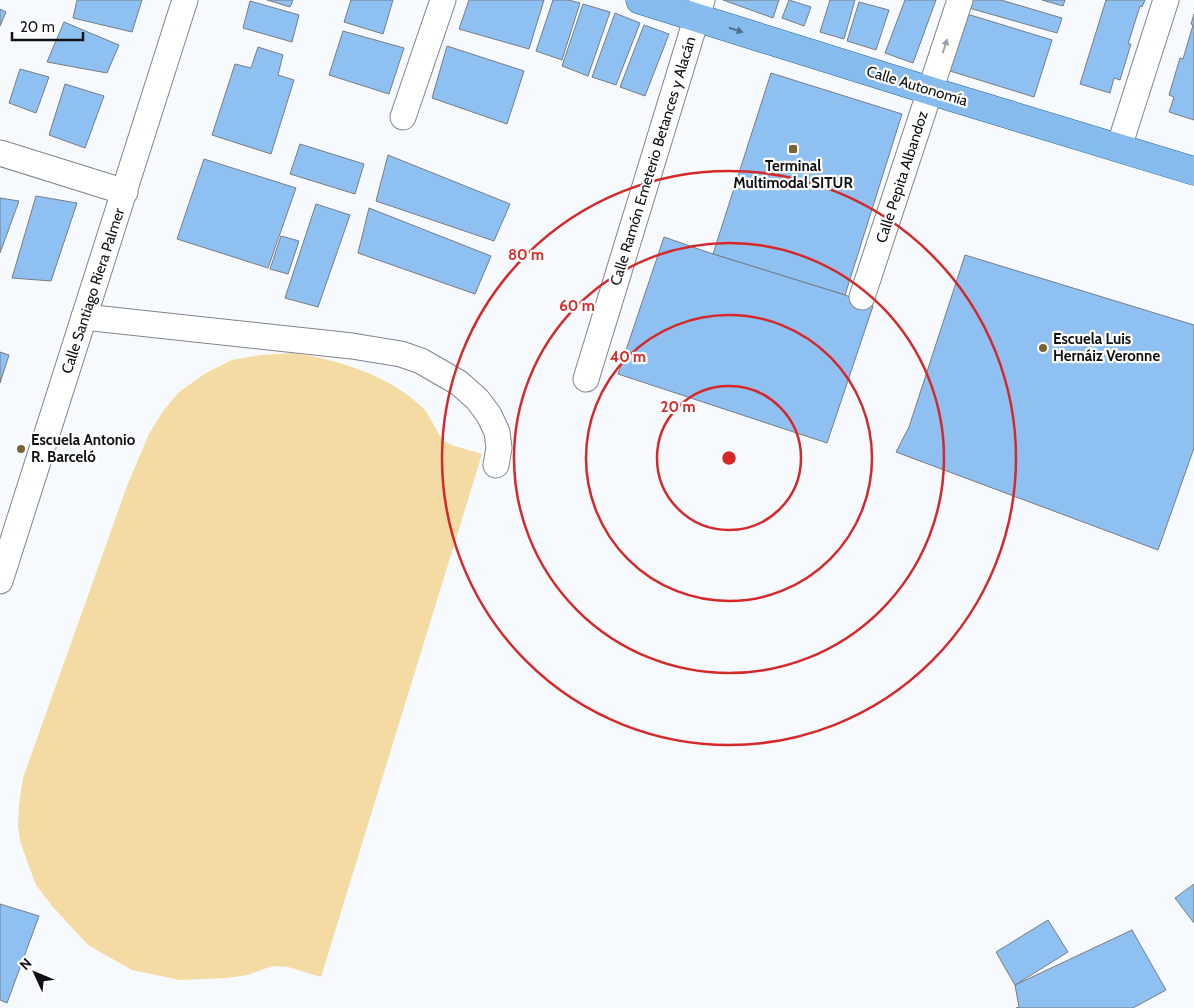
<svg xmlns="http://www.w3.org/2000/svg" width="1194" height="1008" viewBox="0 0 1194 1008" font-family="Cabin,sans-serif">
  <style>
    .grass { fill: #f4dba3 }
    .building { fill: #8fc0f2; stroke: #777d83 }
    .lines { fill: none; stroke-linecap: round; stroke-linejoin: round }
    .minor-casing { stroke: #7f858b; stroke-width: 27 }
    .major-casing { stroke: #266399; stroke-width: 29 }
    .minor { stroke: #fff; stroke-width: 25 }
    .major { stroke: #85bced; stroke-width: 28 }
    .oneway { fill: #506f8b }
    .oneway2 { fill: #9fa0a1 }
    .ring { fill: none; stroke: #d62828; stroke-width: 2.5 }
    .poi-dot { fill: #786333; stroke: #fff; stroke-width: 2 }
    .labels { text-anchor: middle; stroke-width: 4.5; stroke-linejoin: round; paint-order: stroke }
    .street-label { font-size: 15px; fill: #0f1114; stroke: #fff }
    .poi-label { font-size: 15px; font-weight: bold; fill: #0f1114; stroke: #fff; text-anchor: start }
    .centre { fill: #d62828; stroke: #fff; stroke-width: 2.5 }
    .ring-label { font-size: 15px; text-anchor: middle; font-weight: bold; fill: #d62828; stroke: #fff; stroke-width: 4.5; stroke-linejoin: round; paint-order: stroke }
  </style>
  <rect width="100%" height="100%" fill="#f6fafe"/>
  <path class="grass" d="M 294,353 C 339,360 388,375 422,407 C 431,415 437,436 446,442 C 451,446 474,451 482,454 L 321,977 L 288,967 L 272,966 L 248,975 L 227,978 L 180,980 L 132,970 L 88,945 L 52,906 L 36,885 L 27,861 L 20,841 L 18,825 L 19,805 L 23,778 L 127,486 L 149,434 L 163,411 L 179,392 L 206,373 L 232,360 L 261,355 Z"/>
  <g class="building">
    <polygon points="77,0 142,0 132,32 73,18"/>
    <polygon points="267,0 293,0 290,7"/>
    <polygon points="351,0 393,0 383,34 344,22"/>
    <polygon points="469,0 544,0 529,49 459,29"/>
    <polygon points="553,0 569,0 580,3 562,60 536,51"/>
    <polygon points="723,0 779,0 773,18"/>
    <polygon points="789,0 811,7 804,26 782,18"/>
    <polygon points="830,0 855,0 844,39 820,32"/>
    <polygon points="905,0 936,0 913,63 885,53"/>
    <polygon points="972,0 1001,0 1062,18 1057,33 969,8"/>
    <polygon points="1042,0 1065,0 1063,6"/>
    <polygon points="1106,0 1145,0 1142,7 1140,6 1128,44 1131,44 1120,80 1114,78 1110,93 1080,84"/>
    <polygon points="250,1 299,15 292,42 243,28"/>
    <polygon points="859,2 889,10 876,50 847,41"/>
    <polygon points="583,4 610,12 588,76 562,66"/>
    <polygon points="0,9 6,12 0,26"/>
    <polygon points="615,13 640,23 616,85 592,77"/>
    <polygon points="967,14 1052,40 1034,97 950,71"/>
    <polygon points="1194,14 1194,120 1169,112 1174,97 1169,95 1180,58 1183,59 1193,25 1191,24"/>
    <polygon points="64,22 119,45 107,73 47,62"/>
    <polygon points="644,25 669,34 645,96 620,87"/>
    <polygon points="343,31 404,48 389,94 329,75"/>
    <polygon points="447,46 524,71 507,124 432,98"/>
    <polygon points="258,47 283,55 278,75 294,80 271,154 212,135 235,64 251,68"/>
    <polygon points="20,69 49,77 36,113 9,103"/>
    <polygon points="771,73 902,114 845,295 713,254"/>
    <polygon points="65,84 104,96 85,148 49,135"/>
    <polygon points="300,144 364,164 355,194 290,174"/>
    <polygon points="388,155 510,204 494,241 376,201"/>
    <polygon points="204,159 296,188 268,268 177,239"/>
    <polygon points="36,196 77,203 51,281 12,278"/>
    <polygon points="0,198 19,201 0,253"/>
    <polygon points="316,204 350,215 318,307 285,298"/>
    <polygon points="369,208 491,256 475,294 358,253"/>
    <polygon points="281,236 299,241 288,274 270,269"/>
    <polygon points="664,237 713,254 845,295 873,306 827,443 618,374"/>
    <polygon points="965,255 1194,325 1194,448 1158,550 896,452 909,427"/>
    <polygon points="0,352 9,355 0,383"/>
    <polygon points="1194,884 1194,923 1175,898"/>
    <polygon points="0,904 39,916 7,1003 0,1000"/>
    <polygon points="1048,920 1068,952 1015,985 996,952"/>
    <polygon points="1132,930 1166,990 1133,1008 1016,1008 1019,1007 1015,985"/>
  </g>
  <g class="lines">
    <defs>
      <g id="minor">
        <polyline points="403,117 443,0"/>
        <polyline points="1119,147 1166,0"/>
        <polyline points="0,153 125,192"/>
        <polyline points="862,297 960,0"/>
        <polyline points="84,317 352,346 401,354 421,361 459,383 477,399 489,415 497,432 499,448 496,465"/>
        <polyline points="586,379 702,0"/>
        <polyline points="0,581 185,0"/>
      </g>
      <polyline id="major" points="640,0 931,91 1194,171"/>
    </defs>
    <use href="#minor" class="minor-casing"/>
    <use href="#major" class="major-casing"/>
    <use href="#minor" class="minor"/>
    <use href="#major" class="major"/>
  </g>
  <defs><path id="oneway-solid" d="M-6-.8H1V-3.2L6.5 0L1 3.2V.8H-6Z" transform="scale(1.25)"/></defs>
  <use class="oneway" href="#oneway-solid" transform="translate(736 30) rotate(17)"/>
  <use class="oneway2" href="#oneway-solid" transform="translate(945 46) rotate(-72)"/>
  <g class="ring">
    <circle cx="729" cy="458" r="72"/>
    <circle cx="729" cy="458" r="143"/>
    <circle cx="729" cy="458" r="215"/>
    <circle cx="729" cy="458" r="287"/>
  </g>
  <g class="poi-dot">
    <rect x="788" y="144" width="10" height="10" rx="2.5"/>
    <circle cx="1043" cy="348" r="5"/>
    <circle cx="21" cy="449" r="5"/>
  </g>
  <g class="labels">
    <g class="street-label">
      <text transform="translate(917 86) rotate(17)" y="5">Calle Autonomía</text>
      <text transform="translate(653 161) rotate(-73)" y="5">Calle Ramón Emeterio Betances y Alacán</text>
      <text transform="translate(902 177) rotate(-72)" y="5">Calle Pepita Albandoz</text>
      <text transform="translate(93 291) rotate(-72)" y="5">Calle Santiago Riera Palmer</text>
    </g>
    <g class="poi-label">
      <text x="793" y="171" text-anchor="middle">Terminal<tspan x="793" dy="17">Multimodal SITUR</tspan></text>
      <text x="1053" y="344">Escuela Luis<tspan x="1053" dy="17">Hernáiz Veronne</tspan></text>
      <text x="31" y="445">Escuela Antonio<tspan x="31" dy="17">R. Barceló</tspan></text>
    </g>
  </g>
  <circle cx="729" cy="458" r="8" class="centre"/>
  <g class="ring-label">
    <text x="526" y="260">80 m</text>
    <text x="577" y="311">60 m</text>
    <text x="628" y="362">40 m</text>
    <text x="678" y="412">20 m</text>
  </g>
  <g transform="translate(35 973) rotate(314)" stroke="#ffffff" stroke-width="4" paint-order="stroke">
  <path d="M0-4L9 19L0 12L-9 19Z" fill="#0f1114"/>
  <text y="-8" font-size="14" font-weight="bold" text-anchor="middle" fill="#0f1114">N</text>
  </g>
  <path d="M12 32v8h71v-8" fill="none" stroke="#0f1114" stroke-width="2.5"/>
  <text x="20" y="32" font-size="15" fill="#0f1114" stroke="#ffffff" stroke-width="4" paint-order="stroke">20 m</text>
</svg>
